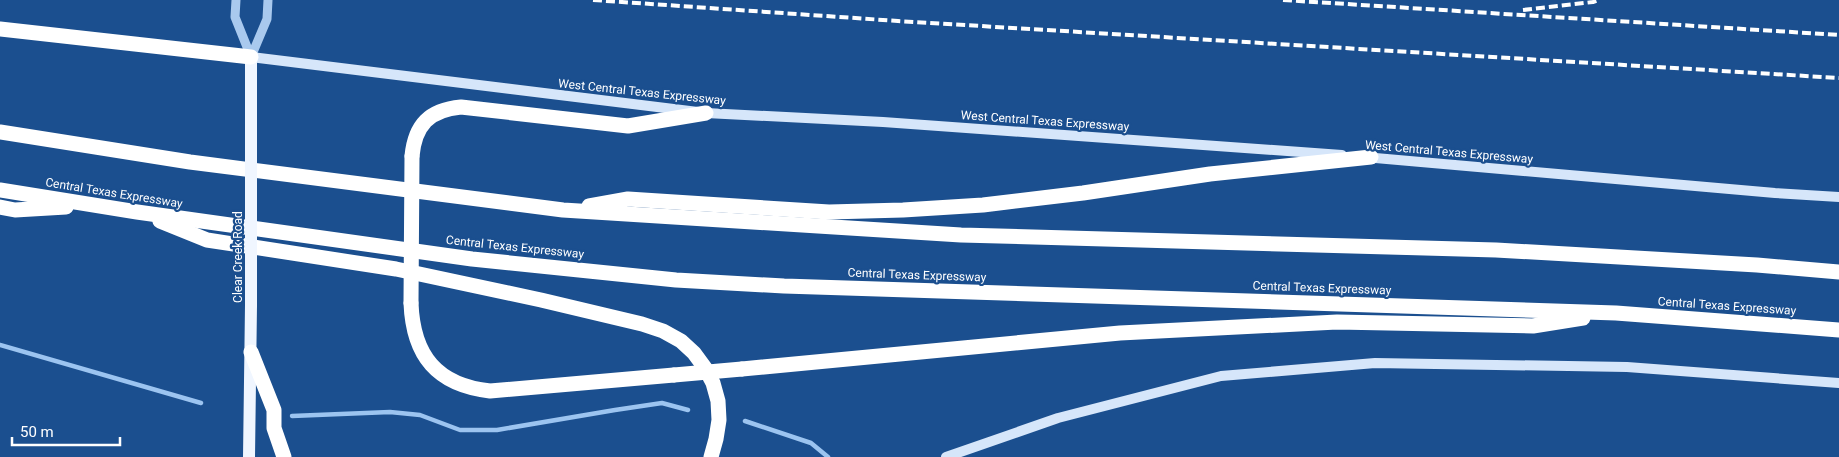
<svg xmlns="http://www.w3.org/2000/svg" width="1839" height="457" viewBox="0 0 1839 457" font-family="Roboto,sans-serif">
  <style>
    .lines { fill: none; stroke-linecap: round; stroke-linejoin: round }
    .stream { stroke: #9cc4f0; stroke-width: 4.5 }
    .tertiary { stroke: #a9c9ee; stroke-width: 9 }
    .secondary { stroke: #d6e6fa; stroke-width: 10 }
    .primary { stroke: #f0f6ff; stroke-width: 12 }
    .motorway { stroke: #fff; stroke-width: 15 }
    .rail { stroke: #fff; stroke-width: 4; stroke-dasharray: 9 4; stroke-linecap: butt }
    .primary-bridge { stroke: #f0f6ff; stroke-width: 12 }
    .motorway-bridge { stroke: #fff; stroke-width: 15 }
    .labels { text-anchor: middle; stroke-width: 4.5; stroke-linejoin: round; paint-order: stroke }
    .street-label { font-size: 12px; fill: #fff; stroke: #1b4f8f }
  </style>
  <rect width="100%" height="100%" fill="#1b4f8f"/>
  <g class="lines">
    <g class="stream">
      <polyline points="0,345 201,403"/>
      <polyline points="292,416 390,412 420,415 460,430 497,430 615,410 662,403 688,410"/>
      <polyline points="745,421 811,443 828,457"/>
    </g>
    <g class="tertiary">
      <polyline points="236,0 235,17 251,57"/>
      <polyline points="251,57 267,19 268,0"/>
    </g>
    <g class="secondary">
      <polyline points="251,57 706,113 883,122 1342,155"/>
      <polyline points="1364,157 1775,193 1839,197"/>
      <polyline points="946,457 1058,418 1221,376 1375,363 1627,367 1839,383"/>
    </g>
    <g class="primary">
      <polyline points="251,57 251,95"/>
      <polyline points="249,457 251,305"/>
    </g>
    <g class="motorway">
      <polyline points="0,29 251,57"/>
      <polyline points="0,132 190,162 563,210 961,235 1496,250 1757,265 1839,272"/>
      <path d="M 412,156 C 415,125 429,110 461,107 L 628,126 L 706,113"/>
      <polyline points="0,190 137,212 472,259 676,280 784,286 1616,313 1839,330"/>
      <polyline points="589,206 628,199 829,212 903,210 983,205 1083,193 1210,174 1371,157"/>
      <polyline points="0,207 15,210 66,207"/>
      <polyline points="160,221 207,240 396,269 541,300 642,324 663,331 681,341 694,353 705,368 713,383 718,401 719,420 716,439 711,457"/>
      <path d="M 411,303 C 413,356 437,385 490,391 L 674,375"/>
      <polyline points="251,352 274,410 274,428 284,457"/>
      <polyline points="742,369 1120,333 1337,322 1533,326 1583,318"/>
    </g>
    <g class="rail">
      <polyline points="593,0 898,21 1839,78"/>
      <polyline points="1283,0 1839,35"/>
      <polyline points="1523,10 1593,2 1599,0"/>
    </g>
    <polyline class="primary-bridge" points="251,95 251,305"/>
    <g class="motorway-bridge">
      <polyline points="411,303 412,156"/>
      <polyline points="674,375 742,369"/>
    </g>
  </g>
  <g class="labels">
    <g class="street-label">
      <text transform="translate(642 92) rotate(6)" y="4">West Central Texas Expressway</text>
      <text transform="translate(1045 121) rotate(4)" y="4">West Central Texas Expressway</text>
      <text transform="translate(1449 152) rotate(5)" y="4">West Central Texas Expressway</text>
      <text transform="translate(114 193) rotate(9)" y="4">Central Texas Expressway</text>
      <text transform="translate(515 247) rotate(6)" y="4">Central Texas Expressway</text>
      <text transform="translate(238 257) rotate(-90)" y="4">Clear Creek Road</text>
      <text transform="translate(917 275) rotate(2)" y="4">Central Texas Expressway</text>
      <text transform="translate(1322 288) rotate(2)" y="4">Central Texas Expressway</text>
      <text transform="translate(1727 306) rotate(4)" y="4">Central Texas Expressway</text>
    </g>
  </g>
  <path d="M12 437v8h108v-8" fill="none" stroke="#ffffff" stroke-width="2.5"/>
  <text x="20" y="437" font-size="15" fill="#ffffff" stroke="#1b4f8f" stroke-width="4" paint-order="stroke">50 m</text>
</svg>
